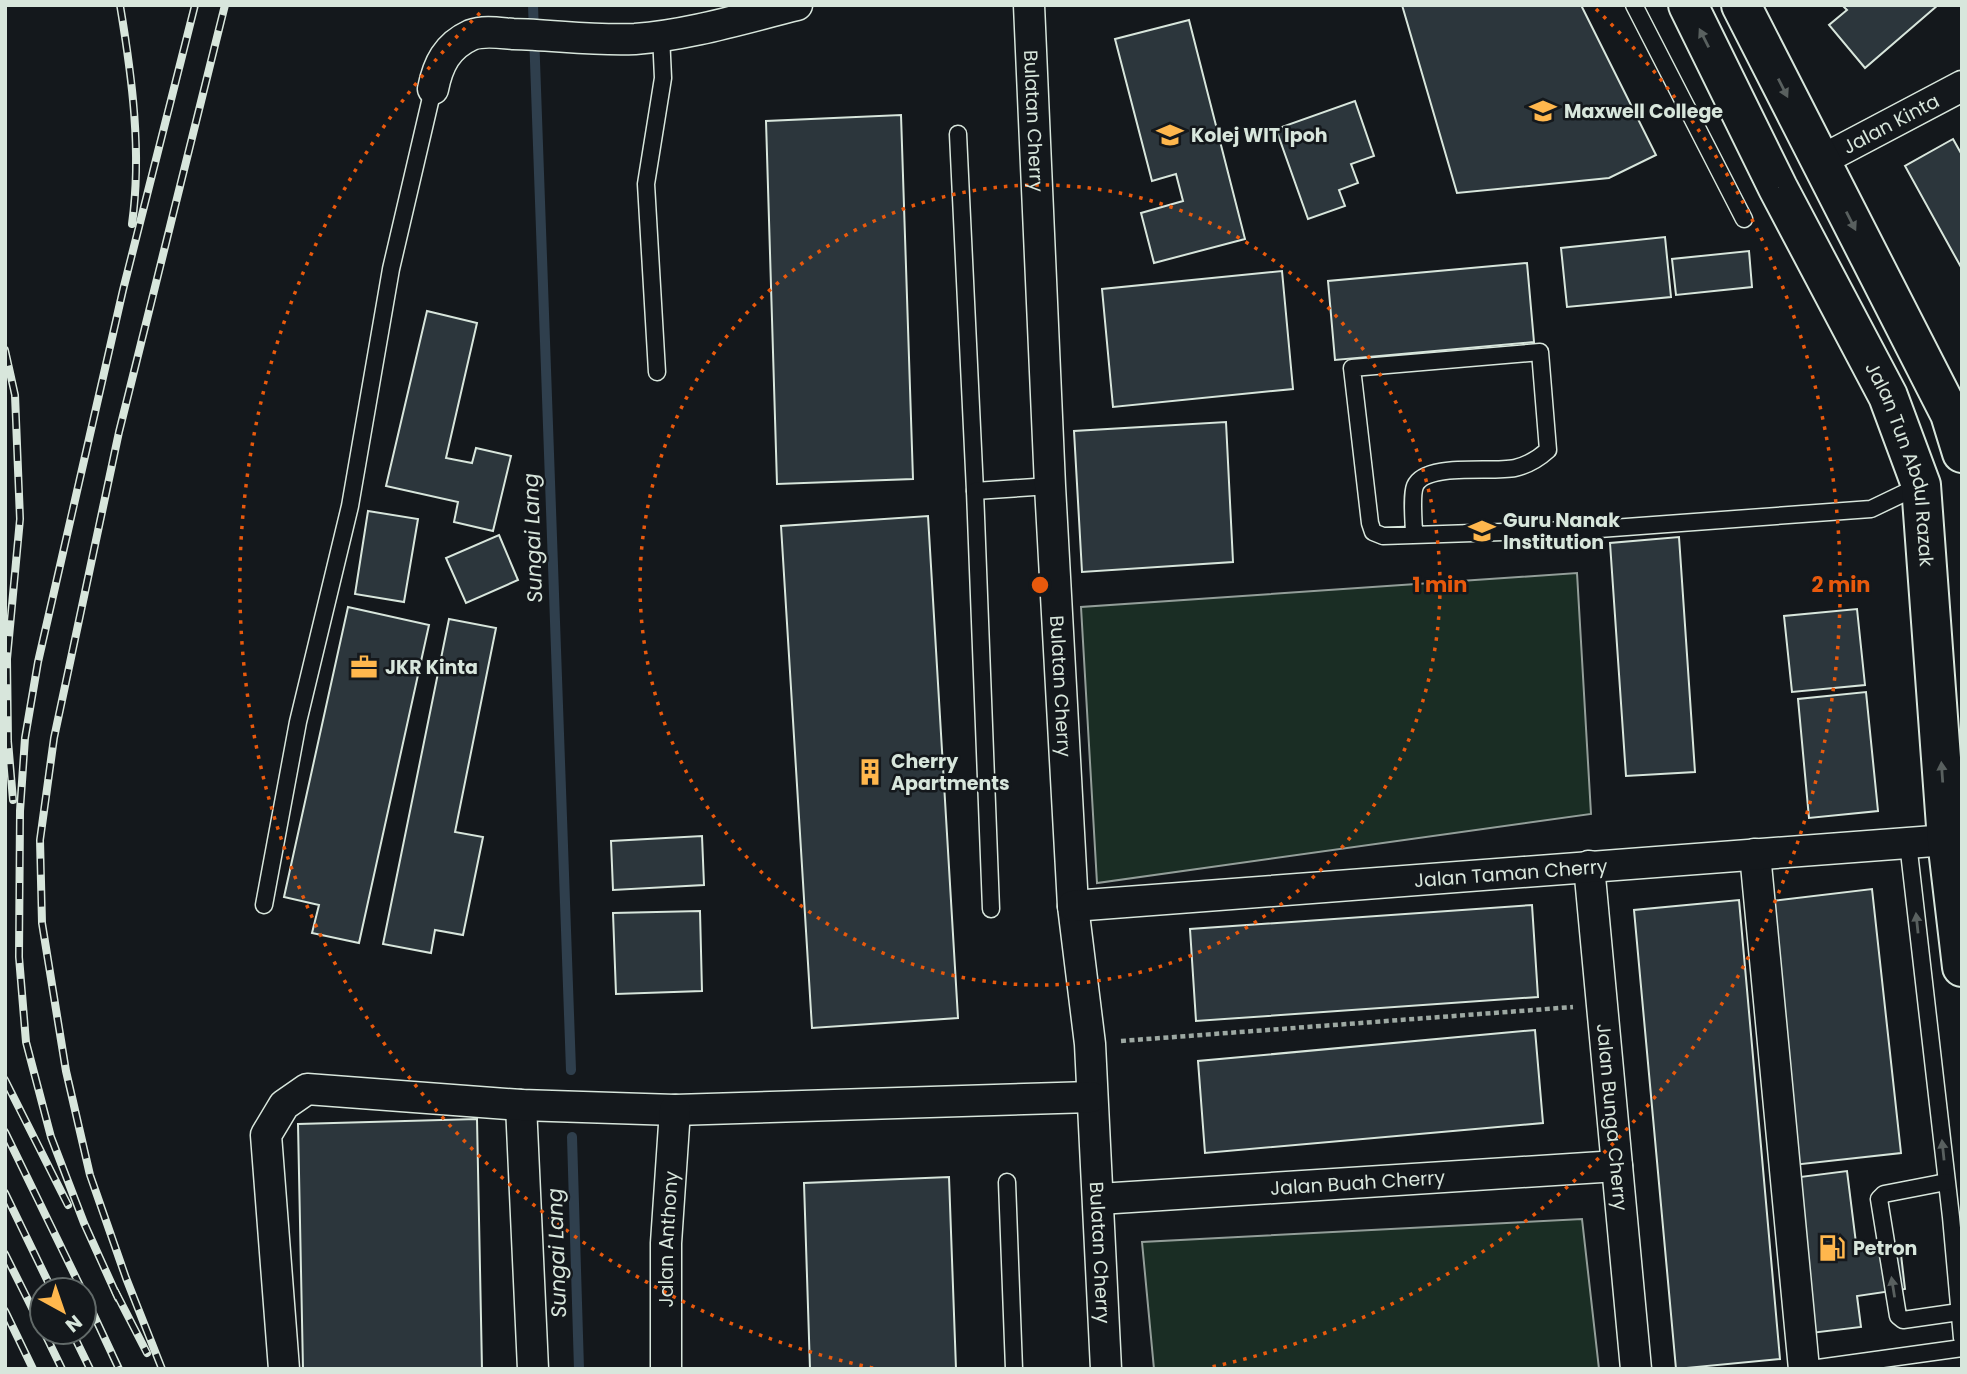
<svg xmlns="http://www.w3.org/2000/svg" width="1967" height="1374" viewBox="0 0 1967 1374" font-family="Poppins,sans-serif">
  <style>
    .green { fill: #1a2d24; stroke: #939e99; stroke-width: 2 }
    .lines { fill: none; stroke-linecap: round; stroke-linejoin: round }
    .stream { stroke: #2f3f4d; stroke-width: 10 }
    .building { fill: #2c363c; stroke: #d8e6dc; stroke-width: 2 }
    .lane-casing { stroke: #d8e6dc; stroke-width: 19 }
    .street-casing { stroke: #d8e6dc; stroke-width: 33 }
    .primary-casing { stroke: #d8e6dc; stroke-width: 42 }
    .path { stroke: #9da8a2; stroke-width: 4.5; stroke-dasharray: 5 3.5; stroke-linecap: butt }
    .lane { stroke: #14181c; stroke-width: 16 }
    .street { stroke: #14181c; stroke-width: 30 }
    .primary { stroke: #14181c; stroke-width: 38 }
    .rail-casing { stroke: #d8e6dc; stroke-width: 8 }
    .rail { stroke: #14181c; stroke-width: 5; stroke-dasharray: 16; stroke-linecap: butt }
    .oneway { fill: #59605f }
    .ring { fill: none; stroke: #e8590c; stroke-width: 3.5; stroke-dasharray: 3.5 7 }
    .labels { text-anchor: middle; stroke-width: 5; stroke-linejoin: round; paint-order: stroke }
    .poi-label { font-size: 19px; font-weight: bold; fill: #d8e6dc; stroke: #14181c; text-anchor: start }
    .street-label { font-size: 19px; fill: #d8e6dc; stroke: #14181c }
    .water-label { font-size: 21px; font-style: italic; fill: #d8e6dc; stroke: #14181c }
    .centre { fill: #e8590c; stroke: #14181c; stroke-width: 3.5 }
    .ring-label { font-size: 21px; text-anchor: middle; font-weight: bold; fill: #e8590c; stroke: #14181c; stroke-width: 5; stroke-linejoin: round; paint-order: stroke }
  </style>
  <rect width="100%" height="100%" fill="#14181c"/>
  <g class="green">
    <polygon points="1577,573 1591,814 1097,883 1081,607"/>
    <polygon points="1582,1219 1599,1369 1154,1369 1142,1242"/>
  </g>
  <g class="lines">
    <g class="stream">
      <polyline points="533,5 571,1070"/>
      <polyline points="572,1137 579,1369"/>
    </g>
  </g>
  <g class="building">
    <polygon points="1402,5 1581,5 1656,155 1609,178 1457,193"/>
    <polygon points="1842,5 1938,5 1865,68 1829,25 1847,10"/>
    <polygon points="1189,20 1245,239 1154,263 1141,213 1183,201 1176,174 1152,181 1115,39"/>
    <polygon points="1355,101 1374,156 1351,164 1358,183 1339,190 1345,206 1308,219 1276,129"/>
    <polygon points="901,115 913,479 777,484 766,121"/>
    <polygon points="1953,139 1962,155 1962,269 1905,166"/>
    <polygon points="1665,237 1671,297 1567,307 1561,248"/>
    <polygon points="1749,251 1752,287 1676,295 1672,259"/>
    <polygon points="1527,263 1534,342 1335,360 1328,281"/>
    <polygon points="1282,271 1293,389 1113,407 1102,289"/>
    <polygon points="427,311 477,323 446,458 472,463 476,448 511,456 493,531 454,522 458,502 386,486"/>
    <polygon points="1226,422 1233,562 1082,572 1074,431"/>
    <polygon points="368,511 418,519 404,602 355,594"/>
    <polygon points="928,516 958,1018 812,1028 781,526"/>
    <polygon points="499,535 518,580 466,603 446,558"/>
    <polygon points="1679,537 1695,772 1626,776 1610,543"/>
    <polygon points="348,607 429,625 359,943 312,933 319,905 284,897"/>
    <polygon points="1857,609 1865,685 1792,692 1784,616"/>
    <polygon points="449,619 496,628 455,832 483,837 463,935 435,930 431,953 383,944"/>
    <polygon points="1866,692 1878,811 1809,818 1798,699"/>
    <polygon points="702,836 704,885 613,890 611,841"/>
    <polygon points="1872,889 1901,1153 1793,1165 1764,902"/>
    <polygon points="1739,900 1780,1359 1676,1369 1634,910"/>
    <polygon points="1532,905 1538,997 1196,1021 1190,929"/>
    <polygon points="700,911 702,991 616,994 613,913"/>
    <polygon points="1535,1030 1543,1123 1205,1153 1198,1061"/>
    <polygon points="477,1119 482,1369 303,1369 298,1124"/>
    <polygon points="1847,1171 1857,1251 1900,1246 1905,1289 1857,1296 1861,1327 1811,1333 1792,1178"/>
    <polygon points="949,1177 956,1369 810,1369 804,1183"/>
  </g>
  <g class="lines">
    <defs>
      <g id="lane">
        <polyline points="1634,5 1744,219"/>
        <polyline points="958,134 975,491"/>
        <polyline points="657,372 646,184 663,78 661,35"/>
        <path d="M 1414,535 C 1414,523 1411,496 1415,486 C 1425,462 1492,473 1515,468 C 1528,465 1538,459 1548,450 L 1540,352 L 1352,368 L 1370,523 L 1373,532 L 1383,536 L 1599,529 L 1871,509 L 1921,485"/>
        <polyline points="1908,843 1951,1217 1962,1338"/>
        <polyline points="264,905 298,722 350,506 391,269 433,89"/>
        <polyline points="991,909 975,491 1050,486"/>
        <polyline points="1007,1182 1014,1369"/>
        <polyline points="1946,1182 1884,1194 1879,1199 1898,1316 1903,1320 1959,1312"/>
        <polyline points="1811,1369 1962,1348"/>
      </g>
      <g id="street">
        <path id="s1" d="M 1029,5 L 1050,486 L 1073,906 L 1090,1044 L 1106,1369"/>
        <path d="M 433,89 C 438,64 447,46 471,35 C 484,30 500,33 513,34 C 554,35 595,41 635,39 C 690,35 744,18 797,5"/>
        <path id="s2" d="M 1820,161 L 1962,86"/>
        <polyline points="1755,854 1804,1369"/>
        <path id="s3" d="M 1589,866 L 1636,1369"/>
        <path id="s4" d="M 1073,906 L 1947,840"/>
        <polyline points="521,1105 533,1369"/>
        <path id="s5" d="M 1099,1199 L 1617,1166"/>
        <polyline points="284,1369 266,1135 284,1105 307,1089 521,1105 675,1110 1091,1097"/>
        <path id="s6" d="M 666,1369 L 666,1243 L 675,1110"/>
      </g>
      <g id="primary">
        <path id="s7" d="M 1688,5 L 1778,188 L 1888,396 L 1921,485 L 1947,840 L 1962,967"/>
        <polyline points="1741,5 1950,414 1962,453"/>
      </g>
    </defs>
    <use href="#lane" class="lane-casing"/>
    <use href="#street" class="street-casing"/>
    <use href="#primary" class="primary-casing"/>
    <polyline class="path" points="1121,1041 1573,1007"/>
    <use href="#lane" class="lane"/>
    <use href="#street" class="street"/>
    <use href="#primary" class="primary"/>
    <defs>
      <g id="rail">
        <path d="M 120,5 C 132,77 142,152 132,224"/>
        <polyline points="5,350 15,395 20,519 7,659 8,741 13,800"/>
        <polyline points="5,1080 68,1205"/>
        <polyline points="5,1132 82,1290"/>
        <polyline points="5,1193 52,1290"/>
        <polyline points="5,1254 42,1328"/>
        <polyline points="115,1291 147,1353"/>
        <polyline points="84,1294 119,1369"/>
        <polyline points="118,1298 84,1223 51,1137 26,1042 19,957 20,811 25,738 38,662 123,290 195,5"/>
        <polyline points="5,1311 33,1369"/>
        <polyline points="44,1332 62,1369"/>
        <polyline points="72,1332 90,1369"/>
        <polyline points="162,1369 126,1278 90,1175 66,1071 42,923 40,840 54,738 119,432 225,5"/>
      </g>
    </defs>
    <use href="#rail" class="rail-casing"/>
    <use href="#rail" class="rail"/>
  </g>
  <defs><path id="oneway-solid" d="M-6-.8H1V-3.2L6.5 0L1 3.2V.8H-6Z" transform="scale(1.75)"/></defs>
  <g class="oneway">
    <use href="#oneway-solid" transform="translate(1704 38) rotate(-117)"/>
    <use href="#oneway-solid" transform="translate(1783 88) rotate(63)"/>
    <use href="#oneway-solid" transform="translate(1851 221) rotate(63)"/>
    <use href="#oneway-solid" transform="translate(1942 772) rotate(-94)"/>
    <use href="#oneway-solid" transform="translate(1917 923) rotate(-96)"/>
    <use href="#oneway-solid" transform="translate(1943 1150) rotate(-96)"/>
    <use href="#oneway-solid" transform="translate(1893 1287) rotate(-99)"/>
  </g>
  <g class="ring">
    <circle cx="1040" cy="585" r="400"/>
    <path d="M873 1368A801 801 0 0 1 484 9M1596 9A801 801 0 0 1 1207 1368"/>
  </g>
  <defs>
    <symbol id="university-bare" viewBox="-9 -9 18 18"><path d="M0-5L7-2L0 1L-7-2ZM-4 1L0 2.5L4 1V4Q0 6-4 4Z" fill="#ffb74d" stroke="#14181c" stroke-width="2.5" paint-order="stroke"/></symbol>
    <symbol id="school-bare" viewBox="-9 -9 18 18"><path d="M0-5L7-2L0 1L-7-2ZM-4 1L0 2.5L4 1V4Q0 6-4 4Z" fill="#ffb74d" stroke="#14181c" stroke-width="2.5" paint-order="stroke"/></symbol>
    <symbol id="office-bare" viewBox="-9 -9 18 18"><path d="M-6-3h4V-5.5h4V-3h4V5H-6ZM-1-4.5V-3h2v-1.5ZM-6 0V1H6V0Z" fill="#ffb74d" stroke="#14181c" stroke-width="2.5" paint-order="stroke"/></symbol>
    <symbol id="building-bare" viewBox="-9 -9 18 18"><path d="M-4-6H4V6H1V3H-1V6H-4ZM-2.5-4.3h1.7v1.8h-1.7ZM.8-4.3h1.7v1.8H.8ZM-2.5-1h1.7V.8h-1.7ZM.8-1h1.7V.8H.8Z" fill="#ffb74d" stroke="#14181c" stroke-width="2.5" paint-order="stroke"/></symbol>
    <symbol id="fuel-bare" viewBox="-9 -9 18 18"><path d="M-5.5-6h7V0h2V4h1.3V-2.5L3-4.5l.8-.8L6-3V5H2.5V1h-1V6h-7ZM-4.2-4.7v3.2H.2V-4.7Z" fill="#ffb74d" stroke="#14181c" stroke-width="2.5" paint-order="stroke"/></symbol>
  </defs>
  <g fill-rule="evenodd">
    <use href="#university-bare" x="1524" y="92" width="38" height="38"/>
    <use href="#university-bare" x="1151" y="116" width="38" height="38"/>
    <use href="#school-bare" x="1463" y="512" width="38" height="38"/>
    <use href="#office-bare" x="345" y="648" width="38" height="38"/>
    <use href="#building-bare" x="851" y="753" width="38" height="38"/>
    <use href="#fuel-bare" x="1813" y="1229" width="38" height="38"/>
  </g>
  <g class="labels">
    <g class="poi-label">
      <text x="1564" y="118">Maxwell College</text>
      <text x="1191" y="142">Kolej WIT Ipoh</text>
      <text x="1503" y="527">Guru Nanak<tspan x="1503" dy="22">Institution</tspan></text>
      <text x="385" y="674">JKR Kinta</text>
      <text x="891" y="768">Cherry<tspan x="891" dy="22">Apartments</tspan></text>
      <text x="1853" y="1255">Petron</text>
    </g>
    <g class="street-label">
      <text dy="7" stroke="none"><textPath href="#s1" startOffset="116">Bulatan Cherry</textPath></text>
      <text dy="7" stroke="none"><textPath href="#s2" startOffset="80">Jalan Kinta</textPath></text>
      <text dy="7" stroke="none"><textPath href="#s7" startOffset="509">Jalan Tun Abdul Razak</textPath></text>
      <text dy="7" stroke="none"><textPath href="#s1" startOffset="682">Bulatan Cherry</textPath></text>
      <text dy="7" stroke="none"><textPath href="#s4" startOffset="439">Jalan Taman Cherry</textPath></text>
      <text dy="7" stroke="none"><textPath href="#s3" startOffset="252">Jalan Bunga Cherry</textPath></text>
      <text dy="7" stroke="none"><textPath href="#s5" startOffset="259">Jalan Buah Cherry</textPath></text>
      <text dy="7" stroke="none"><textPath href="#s6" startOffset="130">Jalan Anthony</textPath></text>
      <text dy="7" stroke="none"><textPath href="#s1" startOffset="1250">Bulatan Cherry</textPath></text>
    </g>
    <g class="water-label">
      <text transform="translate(533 538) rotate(-92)" y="7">Sungai Lang</text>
      <text transform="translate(557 1253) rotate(-92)" y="7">Sungai Lang</text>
    </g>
  </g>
  <circle cx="1040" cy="585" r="10" class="centre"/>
  <g class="ring-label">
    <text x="1440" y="592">1 min</text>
    <text x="1841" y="592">2 min</text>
  </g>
  <rect width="1967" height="1374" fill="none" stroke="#d8e6dc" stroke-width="14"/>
  <g transform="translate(63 1311) rotate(140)"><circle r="33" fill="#14181c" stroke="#626a69" stroke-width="2"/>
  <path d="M0-5L12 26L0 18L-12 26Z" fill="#ffb74d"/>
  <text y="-10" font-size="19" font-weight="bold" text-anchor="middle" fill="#d8e6dc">N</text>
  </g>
</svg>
